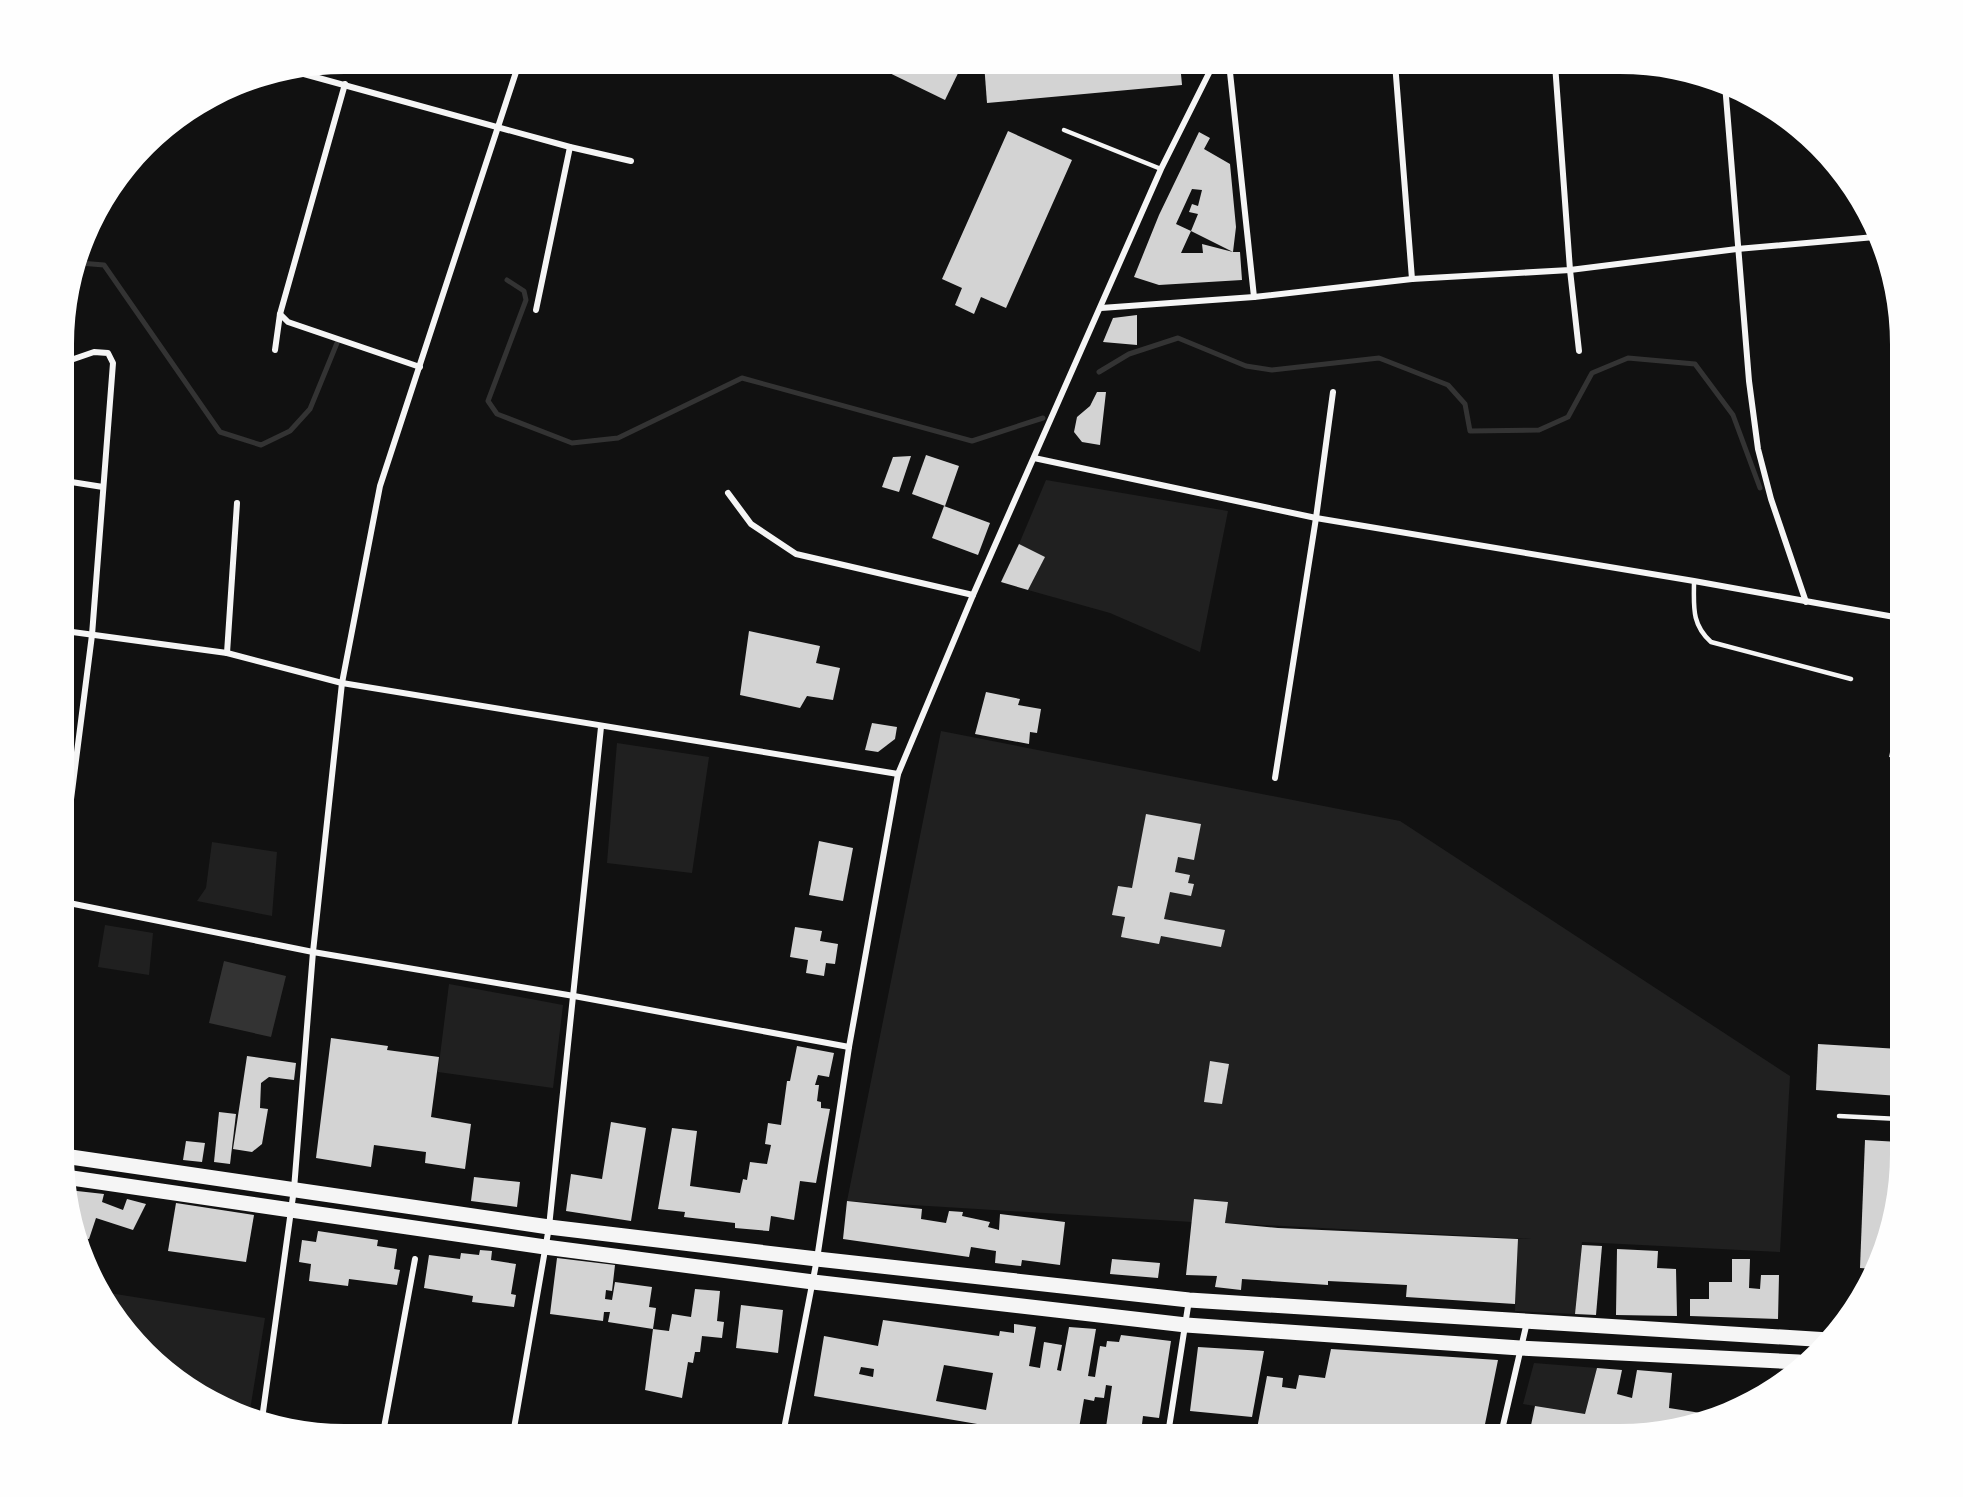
<svg xmlns="http://www.w3.org/2000/svg" width="1963" height="1497" viewBox="0 0 1963 1497" font-family="'Roboto Condensed',sans-serif">
  <style>
    .green { fill: #202020 }
    .water { fill: #333 }
    .lines { fill: none; stroke-linecap: round; stroke-linejoin: round }
    .stream { stroke: #333; stroke-width: 5 }
    .building { fill: #d3d3d3; fill-rule: evenodd }
    .service { stroke: #f5f5f5; stroke-width: 4.5 }
    .minor { stroke: #f5f5f5; stroke-width: 6 }
    .primary { stroke: #f5f5f5; stroke-width: 15 }
  </style>
  <rect width="100%" height="100%" fill="#111"/>
  <g class="green">
    <polygon points="1046,480 1228,511 1200,652 1110,613 1028,590 1045,557 1019,544"/>
    <polygon points="941,731 1400,821 1790,1076 1780,1252 1582,1242 1575,1314 1515,1311 1518,1239 1532,1239 1225,1223 1228,1202 1195,1199 1192,1222 847,1201"/>
    <polygon points="617,743 709,757 692,873 607,863"/>
    <polygon points="212,842 277,852 272,916 197,901 206,888"/>
    <polygon points="105,925 153,933 149,975 98,967"/>
    <polygon points="449,984 563,1005 553,1088 438,1072"/>
    <polygon points="103,1292 265,1318 249,1416 236,1413 159,1365"/>
    <polygon points="1534,1363 1597,1368 1585,1414 1523,1404"/>
  </g>
  <polygon class="water" points="224,961 286,976 271,1037 209,1023"/>
  <g class="lines">
    <g class="stream">
      <polyline points="80,263 104,265 220,432 261,445 290,431 310,409 337,343"/>
      <polyline points="507,280 524,291 526,300 488,401 497,414 572,443 618,438 742,378 972,441 1043,418"/>
      <polyline points="1099,372 1129,354 1178,338 1246,366 1272,370 1379,358 1448,385 1465,404 1470,431 1539,430 1568,417 1592,373 1628,358 1695,364 1733,415 1760,488"/>
    </g>
  </g>
  <g class="building">
    <polygon points="869,63 963,63 945,100"/>
    <polygon points="984,63 1180,63 1182,85 987,103"/>
    <polygon points="1008,131 1072,160 1006,308 981,297 974,314 955,305 962,288 942,279"/>
    <path d="M 1199,132 L 1210,138 L 1204,149 L 1230,164 L 1236,227 L 1233,252 L 1240,252 L 1242,280 L 1159,285 L 1134,277 L 1159,215 ZM 1192,189 L 1202,190 L 1198,206 L 1192,204 L 1189,212 L 1198,214 L 1191,231 L 1233,252 L 1202,244 L 1203,253 L 1181,253 L 1191,231 L 1176,224 Z"/>
    <polygon points="1137,315 1137,345 1103,342 1113,318"/>
    <polygon points="1097,392 1106,392 1100,445 1082,442 1074,432 1077,417 1090,406"/>
    <polygon points="926,455 959,466 945,506 912,494"/>
    <polygon points="911,456 899,492 882,487 893,457"/>
    <polygon points="944,506 990,523 978,555 932,538"/>
    <polygon points="1019,544 1045,557 1028,590 1001,582"/>
    <polygon points="749,631 820,646 816,663 840,668 833,700 807,696 800,708 740,695"/>
    <polygon points="986,692 1020,699 1018,705 1041,709 1037,733 1030,732 1029,744 975,734"/>
    <polygon points="1899,707 1900,707 1900,759 1889,757"/>
    <polygon points="872,723 897,727 895,739 878,752 865,750"/>
    <polygon points="1146,814 1201,824 1194,860 1178,857 1175,872 1190,875 1188,883 1194,884 1191,896 1170,892 1164,919 1225,930 1221,947 1161,936 1159,944 1121,937 1125,917 1112,915 1118,886 1132,888"/>
    <polygon points="819,841 853,848 843,901 809,895"/>
    <polygon points="795,927 822,931 820,941 838,944 835,964 826,963 824,976 806,973 808,960 790,957"/>
    <polygon points="331,1038 388,1046 387,1050 439,1057 431,1117 471,1124 465,1169 425,1163 426,1152 374,1145 371,1167 316,1158"/>
    <polygon points="1818,1044 1899,1049 1899,1096 1816,1090"/>
    <polygon points="797,1046 834,1053 829,1077 818,1075 815,1085 819,1085 817,1101 821,1102 821,1108 830,1109 816,1183 800,1181 794,1220 771,1216 769,1231 735,1228 735,1223 684,1217 685,1212 658,1209 672,1128 697,1131 690,1186 740,1193 743,1179 747,1180 750,1162 767,1164 771,1145 765,1144 768,1123 781,1125 787,1081 790,1081"/>
    <polygon points="247,1056 296,1063 294,1080 269,1077 261,1083 260,1108 268,1109 262,1144 252,1152 233,1149"/>
    <polygon points="1210,1061 1229,1064 1222,1104 1204,1102"/>
    <polygon points="219,1112 236,1114 230,1164 214,1162"/>
    <polygon points="611,1122 646,1128 631,1221 566,1211 571,1174 602,1179"/>
    <polygon points="1865,1140 1899,1142 1899,1172 1879,1261 1874,1269 1860,1268"/>
    <polygon points="186,1141 205,1143 202,1162 183,1160"/>
    <polygon points="474,1177 520,1182 517,1207 471,1201"/>
    <polygon points="68,1190 104,1194 102,1202 123,1210 127,1199 146,1204 133,1230 96,1218 89,1239 81,1238"/>
    <polygon points="1194,1199 1228,1202 1225,1223 1278,1228 1518,1239 1515,1304 1406,1297 1407,1285 1328,1281 1328,1285 1242,1279 1241,1290 1215,1287 1217,1276 1186,1275"/>
    <polygon points="847,1201 922,1209 921,1219 946,1223 949,1211 963,1212 962,1216 990,1222 988,1227 999,1230 1000,1214 1065,1222 1060,1265 1022,1260 1021,1266 995,1263 996,1251 971,1247 969,1257 843,1239"/>
    <polygon points="176,1203 254,1215 246,1262 168,1251"/>
    <polygon points="318,1231 378,1240 377,1246 397,1249 394,1269 400,1270 397,1285 349,1279 348,1286 309,1281 311,1264 299,1262 302,1240 316,1242"/>
    <polygon points="1582,1245 1602,1246 1596,1315 1575,1314"/>
    <polygon points="1617,1249 1658,1251 1657,1268 1676,1269 1677,1316 1616,1315"/>
    <polygon points="480,1250 492,1251 491,1260 516,1264 511,1294 516,1295 514,1307 472,1302 473,1296 424,1288 429,1255 460,1259 461,1253 479,1255"/>
    <polygon points="557,1258 615,1265 612,1291 606,1290 605,1299 612,1300 615,1282 652,1287 649,1307 656,1308 653,1329 608,1322 610,1312 604,1312 603,1321 550,1314"/>
    <polygon points="1112,1259 1160,1263 1158,1278 1110,1274"/>
    <polygon points="1732,1259 1750,1259 1749,1288 1760,1289 1761,1275 1779,1275 1778,1319 1690,1316 1690,1299 1709,1299 1709,1282 1732,1282"/>
    <polygon points="695,1289 720,1291 717,1321 724,1322 722,1338 702,1336 700,1352 695,1352 693,1363 688,1362 682,1398 645,1390 653,1329 669,1331 672,1314 691,1317"/>
    <polygon points="741,1305 783,1310 778,1353 736,1348"/>
    <path d="M 883,1320 L 999,1336 L 1000,1331 L 1014,1333 L 1014,1324 L 1036,1327 L 1029,1366 L 1040,1368 L 1044,1342 L 1062,1345 L 1057,1370 L 1061,1371 L 1069,1327 L 1096,1329 L 1088,1376 L 1095,1377 L 1100,1346 L 1106,1347 L 1107,1341 L 1119,1342 L 1121,1335 L 1171,1341 L 1159,1418 L 1143,1416 L 1142,1424 L 1157,1426 L 1156,1434 L 1105,1434 L 1112,1386 L 1106,1385 L 1104,1398 L 1095,1397 L 1094,1401 L 1084,1399 L 1078,1434 L 1035,1434 L 814,1396 L 824,1336 L 878,1346 ZM 944,1365 L 993,1373 L 986,1410 L 936,1401 ZM 861,1367 L 874,1369 L 873,1377 L 859,1374 Z"/>
    <polygon points="1198,1347 1264,1351 1252,1417 1190,1411"/>
    <polygon points="1331,1349 1498,1360 1483,1434 1256,1434 1267,1376 1283,1378 1282,1387 1296,1389 1299,1375 1325,1378"/>
    <polygon points="1597,1368 1622,1370 1617,1394 1632,1398 1637,1370 1672,1373 1669,1408 1707,1414 1620,1434 1534,1434 1534,1430 1530,1430 1535,1406 1585,1414"/>
  </g>
  <g class="lines">
    <g class="service">
      <polyline points="1064,130 1161,169"/>
      <path d="M 1694,581 C 1694,606 1691,624 1711,642 L 1851,679"/>
      <polyline points="1839,1116 1899,1119"/>
    </g>
    <g class="minor">
      <polyline points="1229,63 1254,297"/>
      <polyline points="1395,63 1412,279"/>
      <polyline points="1555,64 1570,270 1579,351"/>
      <polyline points="293,71 570,147 631,161"/>
      <polyline points="1725,84 1749,381 1758,449 1771,499 1806,602"/>
      <polyline points="1101,308 1254,297 1412,279 1570,270 1737,249 1875,237"/>
      <polyline points="536,310 570,147"/>
      <polyline points="280,314 288,322 420,367"/>
      <polyline points="275,350 280,314 345,84"/>
      <polyline points="1034,458 1316,518 1694,581 1900,618"/>
      <polyline points="65,481 103,487"/>
      <polyline points="728,493 751,524 796,554 973,595"/>
      <polyline points="65,631 227,653 342,683 898,774"/>
      <polyline points="227,653 237,503"/>
      <polyline points="1275,778 1316,518 1333,392"/>
      <polyline points="64,854 92,635 113,363 108,353 94,352 65,362"/>
      <polyline points="64,902 313,952 574,996 849,1047"/>
      <polyline points="262,1419 294,1189 313,952 342,683 380,486 519,63"/>
      <polyline points="383,1433 415,1259"/>
      <polyline points="513,1434 549,1227 601,727"/>
      <polyline points="783,1434 817,1259 849,1047 898,774 973,595 1161,169 1214,63"/>
      <polyline points="1168,1434 1189,1300"/>
      <polyline points="1501,1434 1527,1322"/>
    </g>
    <g class="primary">
      <polyline points="64,1156 549,1227 817,1259 1189,1300 1829,1340"/>
      <polyline points="65,1177 545,1247 813,1282 1186,1325 1520,1348 1799,1362"/>
    </g>
  </g>
  <path d="M0 0H1963V1497H0ZM344 74H1620A270 270 0 0 1 1890 344V1154A270 270 0 0 1 1620 1424H344A270 270 0 0 1 74 1154V344A270 270 0 0 1 344 74Z" fill="#fefefe" fill-rule="evenodd"/>
</svg>
